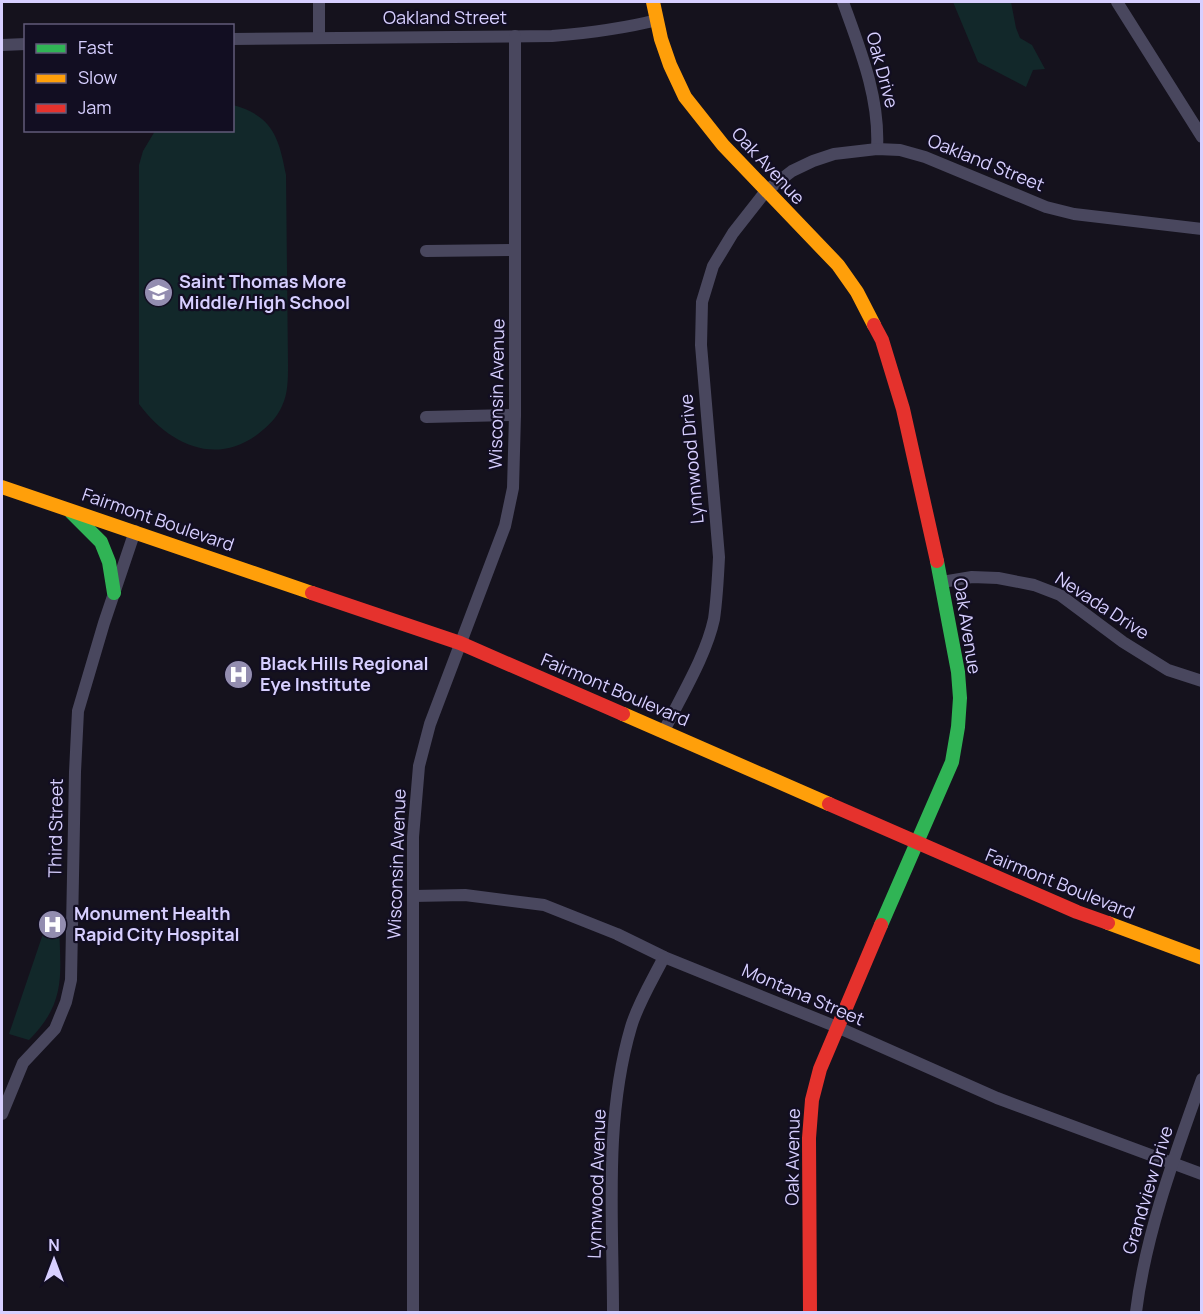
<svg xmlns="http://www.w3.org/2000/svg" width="1203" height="1314" viewBox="0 0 1203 1314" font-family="Manrope,sans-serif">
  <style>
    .green { fill: #12282a }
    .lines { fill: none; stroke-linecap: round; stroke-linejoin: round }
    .street { stroke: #49475e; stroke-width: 12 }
    .fast { stroke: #30b455; stroke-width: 14 }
    .slow { stroke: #ff9f0a; stroke-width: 14 }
    .jam { stroke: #e5322d; stroke-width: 14 }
    .labels { text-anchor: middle; stroke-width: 4.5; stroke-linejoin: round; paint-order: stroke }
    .street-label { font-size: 18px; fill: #d7cfff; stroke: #120e22 }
    .poi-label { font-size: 18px; font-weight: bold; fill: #d7cfff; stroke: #120e22; text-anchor: start }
  </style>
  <rect width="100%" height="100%" fill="#15121d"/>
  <g class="green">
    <polygon points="953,2 1011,2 1016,28 1020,38 1032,45 1045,69 1033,70 1026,87 978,62"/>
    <path d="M 233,105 C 273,116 279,138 286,175 L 288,365 C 288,379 288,394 282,406 C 277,418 268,426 258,434 C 214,467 168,443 139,404 L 139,165 L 143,151 L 155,131 L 232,130 Z"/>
    <path d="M 55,918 L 59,921 C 60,972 68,1001 29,1040 L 9,1034 L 48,919 Z"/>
  </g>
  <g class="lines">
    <g class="street">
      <polyline points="319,2 319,37"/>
      <path d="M 843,2 C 860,49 880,98 877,149"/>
      <polyline points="1117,2 1202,137"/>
      <path d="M 232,39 L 552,36 C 588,33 622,29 657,20"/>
      <polyline points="2,45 26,44"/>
      <polyline points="426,251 515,250"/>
      <polyline points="426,417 515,415"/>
      <polyline points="942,582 972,577 998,578 1034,585 1060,595 1123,642 1168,670 1202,681"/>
      <path d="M 664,731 C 681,696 706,656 714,619 C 717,598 718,578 719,557 L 701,345 L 702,302 L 713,266 L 733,233 L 766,191 L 792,171 L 813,161 L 834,154 L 877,149 L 900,150 L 925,157 L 1046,207 L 1074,214 L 1202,229"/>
      <polyline points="413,896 465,895 544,905 617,934 664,957 837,1027 997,1098 1202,1174"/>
      <polyline points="2,1114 23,1063 55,1029 66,1002 71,980 75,772 78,711 104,623 135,531"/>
      <polyline points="413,1312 413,837 419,766 430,724 505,526 513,488 515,415 515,36"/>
      <path d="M 613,1312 C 613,1218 604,1119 631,1027 C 638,1003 653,979 664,957"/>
      <path d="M 1136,1312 C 1146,1232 1175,1155 1202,1079"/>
    </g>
    <g class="fast">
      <polyline points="71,512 101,542 109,562 114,593"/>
      <polyline points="881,925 952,762 958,727 960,698 958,672 937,561"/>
    </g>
    <g class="slow">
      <polyline points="653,2 661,39 670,65 685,97 723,145 838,265 857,292 874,325"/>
      <polyline points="2,487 312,593"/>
      <polyline points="623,714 829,804"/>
      <polyline points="1108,923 1202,958"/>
    </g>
    <g class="jam">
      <polyline points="874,325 882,340 903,409 937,561"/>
      <polyline points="312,593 460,643 623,714"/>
      <polyline points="829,804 1077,912 1108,923"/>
      <polyline points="810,1312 809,1138 812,1100 820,1069 881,925"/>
    </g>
  </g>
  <defs>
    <symbol id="school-disc" viewBox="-11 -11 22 22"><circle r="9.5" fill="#938db0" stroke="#120e22"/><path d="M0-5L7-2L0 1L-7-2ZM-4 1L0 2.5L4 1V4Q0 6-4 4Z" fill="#fff"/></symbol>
    <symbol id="hospital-disc" viewBox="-11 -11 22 22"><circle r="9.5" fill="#938db0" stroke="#120e22"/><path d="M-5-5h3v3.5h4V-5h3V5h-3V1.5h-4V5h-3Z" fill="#fff"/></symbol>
  </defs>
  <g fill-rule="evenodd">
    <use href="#school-disc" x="142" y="276" width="33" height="33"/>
    <use href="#hospital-disc" x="222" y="658" width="33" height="33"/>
    <use href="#hospital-disc" x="36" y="908" width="33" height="33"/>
  </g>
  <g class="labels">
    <g class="street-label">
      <text x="445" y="24">Oakland Street</text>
      <text transform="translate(882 70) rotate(75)" y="6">Oak Drive</text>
      <text transform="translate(986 163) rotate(22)" y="6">Oakland Street</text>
      <text transform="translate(768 166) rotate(47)" y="6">Oak Avenue</text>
      <text transform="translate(497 394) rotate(-89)" y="6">Wisconsin Avenue</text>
      <text transform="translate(692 459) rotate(-95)" y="6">Lynnwood Drive</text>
      <text transform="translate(158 520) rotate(19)" y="6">Fairmont Boulevard</text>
      <text transform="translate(1102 606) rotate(33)" y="6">Nevada Drive</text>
      <text transform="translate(967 626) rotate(81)" y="6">Oak Avenue</text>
      <text transform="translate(615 690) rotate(23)" y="6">Fairmont Boulevard</text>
      <text transform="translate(56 828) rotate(-89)" y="6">Third Street</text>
      <text transform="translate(397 864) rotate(-88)" y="6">Wisconsin Avenue</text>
      <text transform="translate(1060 884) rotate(22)" y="6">Fairmont Boulevard</text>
      <text transform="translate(803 995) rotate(23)" y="6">Montana Street</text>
      <text transform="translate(793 1157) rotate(-89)" y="6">Oak Avenue</text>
      <text transform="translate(597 1184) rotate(-88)" y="6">Lynnwood Avenue</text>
      <text transform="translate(1148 1190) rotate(-73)" y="6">Grandview Drive</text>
    </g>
    <g class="poi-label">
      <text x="179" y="288">Saint Thomas More<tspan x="179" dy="21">Middle/High School</tspan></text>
      <text x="260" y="670">Black Hills Regional<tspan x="260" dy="21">Eye Institute</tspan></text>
      <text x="74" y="920">Monument Health<tspan x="74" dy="21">Rapid City Hospital</tspan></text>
    </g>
  </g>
  <rect width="1203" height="1314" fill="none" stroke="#d7cfff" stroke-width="6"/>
  <rect x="24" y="24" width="210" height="108" fill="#120e22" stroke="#615b7a" stroke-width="1.5"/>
  <rect x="36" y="44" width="30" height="9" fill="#30b455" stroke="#615b7a" stroke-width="1.5"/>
  <text x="78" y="54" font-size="18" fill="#d7cfff">Fast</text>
  <rect x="36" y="74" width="30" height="9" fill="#ff9f0a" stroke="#615b7a" stroke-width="1.5"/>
  <text x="78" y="84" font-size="18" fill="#d7cfff">Slow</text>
  <rect x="36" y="104" width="30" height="9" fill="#e5322d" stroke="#615b7a" stroke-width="1.5"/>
  <text x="78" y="114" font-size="18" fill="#d7cfff">Jam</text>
  <g transform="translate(54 1260)" stroke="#120e22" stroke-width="4.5" paint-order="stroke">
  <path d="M0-4.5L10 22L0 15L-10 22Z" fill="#d7cfff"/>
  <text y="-9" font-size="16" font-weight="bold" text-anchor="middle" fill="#d7cfff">N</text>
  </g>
</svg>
